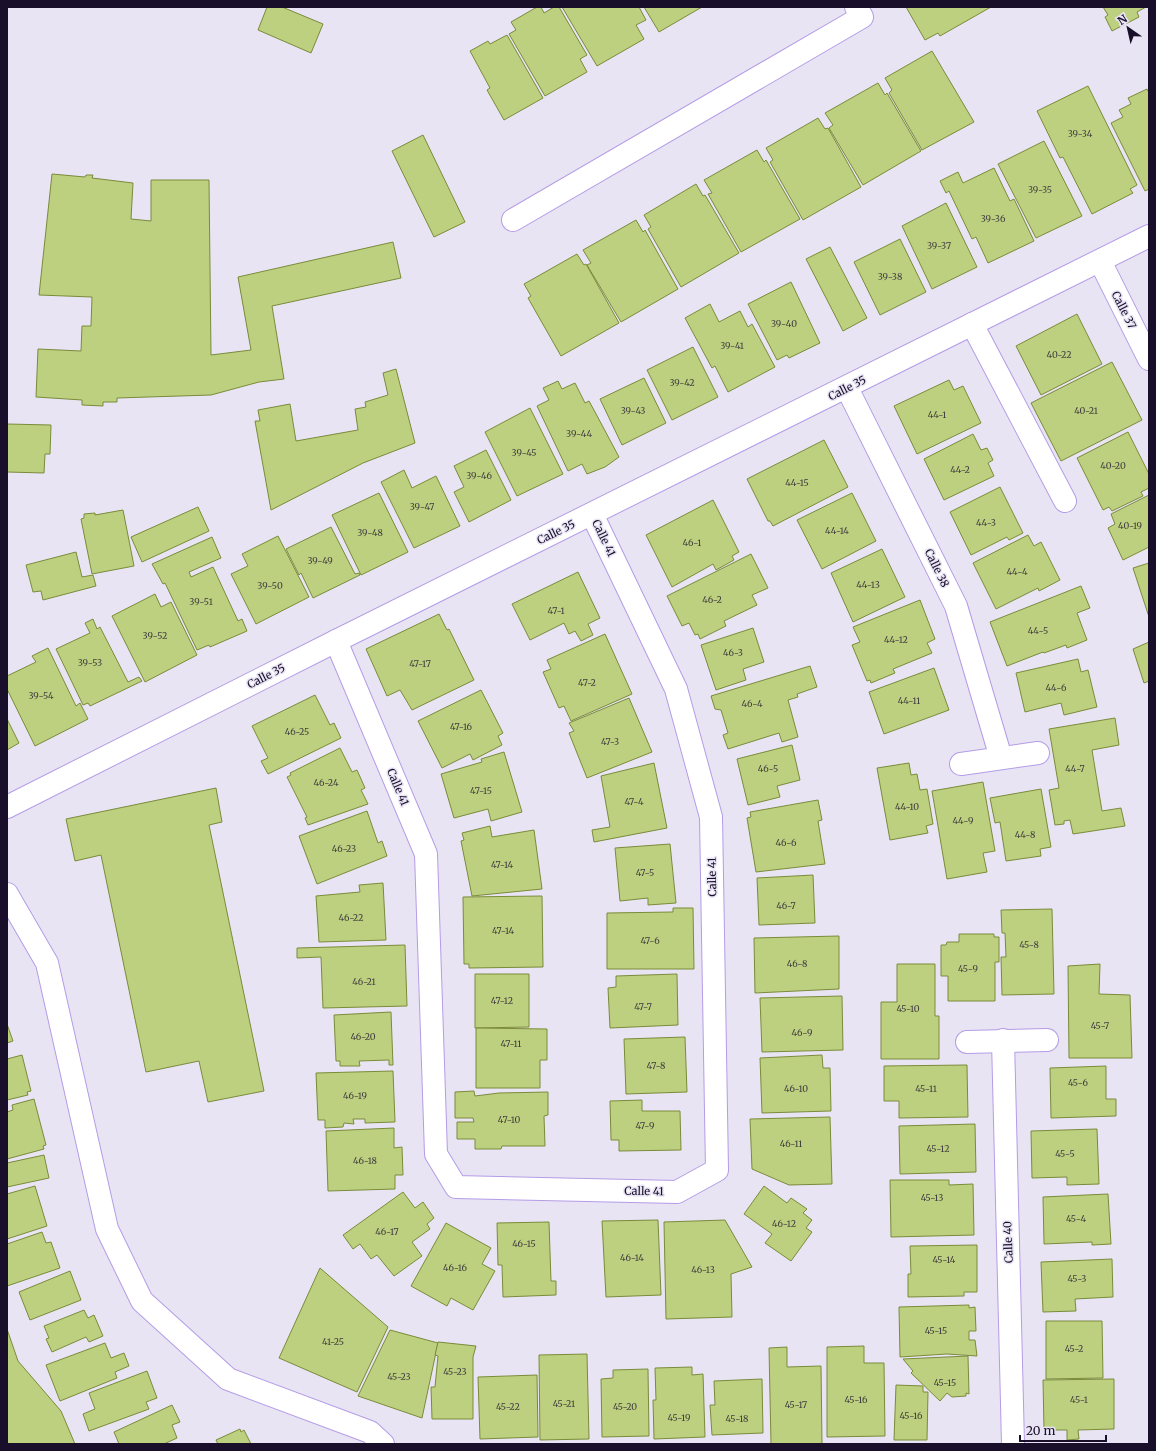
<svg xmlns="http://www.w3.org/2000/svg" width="1156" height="1451" viewBox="0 0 1156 1451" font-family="Merriweather,serif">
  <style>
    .building { fill: #bdd07f; stroke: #7a8b3a }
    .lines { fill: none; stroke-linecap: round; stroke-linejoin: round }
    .minor-casing { stroke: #b59ce6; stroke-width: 24 }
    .minor { stroke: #fff; stroke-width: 22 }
    .labels { text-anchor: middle; stroke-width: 3; stroke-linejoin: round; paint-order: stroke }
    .number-label { font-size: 9px; fill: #423f3f }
    .street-label { font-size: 11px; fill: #190f2a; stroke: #e8e4f4 }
  </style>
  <rect width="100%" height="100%" fill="#e8e4f4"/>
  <g class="building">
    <polygon points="267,7 282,7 323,24 311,53 258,30"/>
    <polygon points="537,7 541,7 544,13 554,7 559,7 587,55 580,59 587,72 545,96 509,34 516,30 511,22"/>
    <polygon points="562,7 639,7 646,20 636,25 644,39 597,66"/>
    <polygon points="644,7 702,7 659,32"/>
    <polygon points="906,7 991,7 940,36 938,33 925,40"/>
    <polygon points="1103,7 1146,7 1137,12 1139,17 1112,31 1105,17 1108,15"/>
    <polygon points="507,35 543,98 504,120 487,90 490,88 470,51 488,41 490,44"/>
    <polygon points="932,51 974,122 922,150 889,93 892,90 885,78"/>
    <polygon points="878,83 885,95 887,93 921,151 863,185 829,128 833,125 825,113"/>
    <polygon points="1088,86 1137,185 1130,189 1133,193 1092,214 1063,157 1060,158 1037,111"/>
    <polygon points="1147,89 1149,93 1149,189 1145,191 1111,123 1123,117 1119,110 1131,104 1128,98"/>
    <polygon points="818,118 825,129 828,128 861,187 803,220 770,162 773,160 766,148"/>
    <polygon points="423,135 465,222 434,237 392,151"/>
    <polygon points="1044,141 1082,216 1036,238 998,164"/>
    <polygon points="757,150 764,162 766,160 800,219 741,252 708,194 712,193 704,180"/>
    <polygon points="994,168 1010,201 1014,199 1034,241 988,263 976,237 972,239 949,191 946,193 940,181 958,172 963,183"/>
    <polygon points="52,174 85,177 86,175 93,175 92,178 133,183 131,219 151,221 151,180 209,180 211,355 251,350 238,277 393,242 401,278 272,306 284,379 259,382 211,395 117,398 117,402 103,402 103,406 82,405 82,400 36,397 38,349 81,351 82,326 91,326 92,297 39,295"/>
    <polygon points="696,184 703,196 705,195 739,253 681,287 648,229 651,227 644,215"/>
    <polygon points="946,203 977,267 932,289 902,226"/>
    <polygon points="636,220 643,232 645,230 678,289 621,322 587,265 591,263 583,250"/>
    <polygon points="900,239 926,292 880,315 854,262"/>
    <polygon points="830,247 867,318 843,331 806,259"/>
    <polygon points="577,254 584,265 586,264 619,323 561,356 528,298 531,296 524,284"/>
    <polygon points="791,282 820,343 789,358 787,355 777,360 748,304"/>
    <polygon points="710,304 719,322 740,311 748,327 752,324 775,367 728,392 715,366 712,368 685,318"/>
    <polygon points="1077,314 1102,364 1041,395 1016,346"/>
    <polygon points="693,347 718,397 672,420 647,370"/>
    <polygon points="1112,362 1142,420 1061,461 1031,403"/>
    <polygon points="396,369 415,443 363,463 271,510 255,421 260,421 258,410 290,404 296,441 358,430 355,409 366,407 365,402 388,395 383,373"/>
    <polygon points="644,378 666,423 622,445 600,399"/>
    <polygon points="949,380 954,390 963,386 981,423 917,454 894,406"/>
    <polygon points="558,381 562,389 575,383 585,403 589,401 595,412 619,457 605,467 587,474 582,464 568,471 537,406 549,400 543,388"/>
    <polygon points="530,408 563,474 517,496 485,432"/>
    <polygon points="7,424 51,425 50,454 45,454 44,473 7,472"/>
    <polygon points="1128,432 1149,474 1149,488 1141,492 1143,496 1112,511 1109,507 1103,510 1077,458"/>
    <polygon points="973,434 981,450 987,448 993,460 988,463 994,476 944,500 924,459"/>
    <polygon points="824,440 848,487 773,526 770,521 768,521 747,479"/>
    <polygon points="486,450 511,500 469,522 454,492 464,487 454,466"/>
    <polygon points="404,470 412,488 436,476 460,526 414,548 381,482"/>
    <polygon points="1000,487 1023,533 1009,540 1007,537 971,555 950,512"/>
    <polygon points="379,493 408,552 361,575 332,515"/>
    <polygon points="852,493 876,541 822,569 797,520"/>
    <polygon points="1149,495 1149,547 1123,560 1108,528 1115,524 1111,514"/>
    <polygon points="713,500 739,552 732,556 734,560 716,570 713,564 672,587 646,535"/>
    <polygon points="198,507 209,531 142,562 131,537"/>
    <polygon points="123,510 134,566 92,574 81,519 84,518 84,514 95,513 95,515"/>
    <polygon points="331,527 355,574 359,573 360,575 313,598 301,573 299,575 286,549"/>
    <polygon points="1028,535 1034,546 1041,542 1060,580 1039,591 1038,588 996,609 973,563"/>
    <polygon points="278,536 309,597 256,624 231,574 248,566 242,554"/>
    <polygon points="212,537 221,558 189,572 191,577 213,567 238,621 242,619 247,631 210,647 209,645 197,650 165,583 163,584 152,564"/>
    <polygon points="882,549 905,597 853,622 831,573"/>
    <polygon points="76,552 82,577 93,575 96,586 43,600 41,591 33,592 26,565"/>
    <polygon points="751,554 768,588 752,595 757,605 724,621 726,626 700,639 698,634 695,635 689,623 682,626 667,596"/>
    <polygon points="1149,563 1149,617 1133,568"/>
    <polygon points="578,572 600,618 588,624 593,635 581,641 575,631 569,634 564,623 530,640 512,604"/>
    <polygon points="1081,586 1090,608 1077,613 1087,640 1067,648 1066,645 1044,653 1043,652 1007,666 990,622"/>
    <polygon points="155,594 161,607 171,602 197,655 145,682 112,616"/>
    <polygon points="920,600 935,639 927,643 932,653 893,669 895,673 871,683 870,680 867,681 852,645 860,642 853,627"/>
    <polygon points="439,614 447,630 449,629 474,680 412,710 400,690 387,696 366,649"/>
    <polygon points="93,619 97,629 100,627 128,682 139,677 142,681 90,706 88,703 83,705 56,649 90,633 85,623"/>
    <polygon points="753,628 764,662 743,669 746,680 716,690 701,645"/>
    <polygon points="605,634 632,694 571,721 564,706 559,708 543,672 551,669 547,660"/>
    <polygon points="1149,642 1149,681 1144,683 1133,649"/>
    <polygon points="48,648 76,706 80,703 88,719 35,746 7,689 7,676 36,662 32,656"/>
    <polygon points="1078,659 1081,672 1088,670 1097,707 1064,715 1061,703 1025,712 1016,673"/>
    <polygon points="810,666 817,687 797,694 798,697 788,700 798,737 782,742 779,733 728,749 723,735 728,733 721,710 715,709 711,696"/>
    <polygon points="934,668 949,710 884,734 869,692"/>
    <polygon points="481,690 503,733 498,736 502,745 473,760 470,754 442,768 418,721"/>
    <polygon points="315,695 330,725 334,723 341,738 268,774 261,761 268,758 252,726"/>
    <polygon points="629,698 652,752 587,778 569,733 574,731 569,723"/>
    <polygon points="1115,718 1119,745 1092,750 1102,811 1121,808 1125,826 1073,834 1070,820 1064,821 1064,824 1055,825 1049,790 1059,788 1049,729"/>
    <polygon points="7,719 19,743 7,750"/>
    <polygon points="792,745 800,780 777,786 780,797 748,805 737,759"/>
    <polygon points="340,748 352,772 357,770 365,788 361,790 368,804 308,825 305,818 307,817 287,777 291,775 290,773"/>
    <polygon points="504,752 522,812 491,821 488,809 454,818 441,774 482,762 481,759"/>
    <polygon points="654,763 667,828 594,842 592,830 610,827 601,776"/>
    <polygon points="909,763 911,775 917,774 920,790 927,789 933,824 926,826 928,833 890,840 877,768"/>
    <polygon points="983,782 995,851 983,853 987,872 947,879 932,791"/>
    <polygon points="216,788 222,822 209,825 264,1091 208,1102 199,1061 146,1072 101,855 75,861 66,819"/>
    <polygon points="1041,789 1051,847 1040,849 1041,856 1006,861 1000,822 995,823 990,798"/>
    <polygon points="818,800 822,820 818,821 825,864 756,872 747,818 751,817 750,812"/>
    <polygon points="367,811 378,843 382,841 387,856 317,884 299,836"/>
    <polygon points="490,826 492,837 534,830 542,889 472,896 461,841 464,840 462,833"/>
    <polygon points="670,844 676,903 648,905 648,898 620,901 615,848"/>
    <polygon points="813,875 815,923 759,925 757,878"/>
    <polygon points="383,883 386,940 319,942 316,896 360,892 359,885"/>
    <polygon points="542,896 543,967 469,968 469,964 464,964 463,897"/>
    <polygon points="673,908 693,908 694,969 607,969 607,913 673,912"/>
    <polygon points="1052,909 1054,994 1002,995 1001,957 1006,957 1005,933 1002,933 1001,910"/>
    <polygon points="959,934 994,934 994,937 999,937 999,962 995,962 995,1001 948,1001 948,976 941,976 941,945 946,945 947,942 959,942"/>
    <polygon points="839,936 839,989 755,993 754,938"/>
    <polygon points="405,945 407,1006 323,1008 321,957 297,958 297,948"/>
    <polygon points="897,964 935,964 935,1016 939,1016 939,1059 881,1059 881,1002 897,1002"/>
    <polygon points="1100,964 1099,994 1130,995 1132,1058 1069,1058 1068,966"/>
    <polygon points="475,974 529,974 529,1027 475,1028"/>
    <polygon points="677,974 678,1025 610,1028 608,988 616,987 616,976"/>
    <polygon points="842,996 843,1050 762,1052 760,998"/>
    <polygon points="391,1012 393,1065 389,1065 389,1060 359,1061 360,1066 340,1066 340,1061 336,1061 334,1015"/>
    <polygon points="7,1024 13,1041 7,1043"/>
    <polygon points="476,1028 547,1029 547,1060 540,1060 540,1088 476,1088"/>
    <polygon points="685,1037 687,1092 626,1094 624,1039"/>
    <polygon points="22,1055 31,1091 27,1092 28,1095 7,1100 7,1059"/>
    <polygon points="822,1055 823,1068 830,1068 831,1111 762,1113 760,1058"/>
    <polygon points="967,1065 968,1117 899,1118 899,1101 884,1101 884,1066"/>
    <polygon points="1106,1066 1106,1099 1116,1099 1116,1116 1051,1118 1050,1068"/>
    <polygon points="393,1071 395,1122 365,1123 365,1119 353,1119 354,1124 344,1123 343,1127 325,1128 325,1120 318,1120 316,1073"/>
    <polygon points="474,1091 475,1096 499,1093 548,1092 548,1115 544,1116 545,1146 502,1146 501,1149 475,1149 475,1139 457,1139 457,1122 474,1122 473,1118 455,1118 455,1092"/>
    <polygon points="34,1099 46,1145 43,1146 44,1149 7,1159 7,1112 13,1110 12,1105"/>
    <polygon points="642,1100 642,1111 680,1111 681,1150 619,1151 619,1140 611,1140 610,1101"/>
    <polygon points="830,1117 832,1184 789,1185 752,1169 750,1119"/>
    <polygon points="975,1124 976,1172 900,1174 899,1126"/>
    <polygon points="394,1128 394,1148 402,1147 403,1175 395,1175 395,1189 328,1191 326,1131"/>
    <polygon points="1097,1129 1099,1184 1067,1185 1067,1177 1032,1178 1031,1131"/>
    <polygon points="44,1155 49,1178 7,1187 7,1163"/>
    <polygon points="890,1180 949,1180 949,1185 973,1184 974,1235 891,1237"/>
    <polygon points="35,1186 47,1226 7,1239 7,1194"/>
    <polygon points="764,1186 787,1203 791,1198 807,1209 803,1213 812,1220 806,1228 812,1232 791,1261 765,1243 772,1234 744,1214"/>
    <polygon points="403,1192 415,1208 423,1202 434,1218 427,1224 430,1229 412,1242 422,1256 394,1276 377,1255 371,1259 360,1244 353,1249 343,1235"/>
    <polygon points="1108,1194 1111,1244 1092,1245 1092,1242 1044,1244 1043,1197"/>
    <polygon points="658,1220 661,1295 606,1297 602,1221"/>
    <polygon points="725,1220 752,1267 731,1274 732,1317 666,1319 664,1222"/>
    <polygon points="549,1222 551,1281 556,1281 556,1295 503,1297 502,1265 498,1265 497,1223"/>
    <polygon points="446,1223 491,1248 482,1264 495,1271 473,1310 451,1298 447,1306 411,1286"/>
    <polygon points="42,1232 46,1243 51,1242 60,1268 7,1286 7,1244"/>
    <polygon points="977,1245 977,1292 964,1292 964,1296 908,1297 908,1274 911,1274 910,1246"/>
    <polygon points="1112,1259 1113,1297 1075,1299 1076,1311 1043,1312 1041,1262"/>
    <polygon points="320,1268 388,1327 357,1392 279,1358"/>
    <polygon points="70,1271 81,1300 30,1320 19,1292"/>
    <polygon points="969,1305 969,1308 975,1307 976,1331 969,1331 969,1340 975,1340 977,1356 947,1354 900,1357 899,1307"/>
    <polygon points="84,1310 88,1318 94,1315 103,1336 89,1342 86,1337 52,1352 46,1339 49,1338 44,1326"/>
    <polygon points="1046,1321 1102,1321 1103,1378 1046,1379"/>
    <polygon points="7,1329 18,1361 61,1411 75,1444 7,1444"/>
    <polygon points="390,1330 438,1343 422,1418 358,1396"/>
    <polygon points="438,1342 476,1346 473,1357 473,1419 432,1419 431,1387 435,1387 438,1356 435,1355"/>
    <polygon points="105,1343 111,1358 124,1353 129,1366 115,1372 117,1378 60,1401 46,1365"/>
    <polygon points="864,1346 864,1363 884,1363 885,1436 827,1437 827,1347"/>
    <polygon points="787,1347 787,1367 821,1366 822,1444 771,1444 769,1348"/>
    <polygon points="587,1354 589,1439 540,1440 539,1355"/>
    <polygon points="968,1356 969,1394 966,1393 966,1396 952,1397 947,1393 940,1401 911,1373 913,1371 903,1359"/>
    <polygon points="692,1367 692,1375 703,1374 705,1437 654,1439 653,1400 656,1400 655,1368"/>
    <polygon points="648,1369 649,1436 602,1437 601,1379 613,1378 613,1370"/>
    <polygon points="147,1371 157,1398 146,1402 149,1409 89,1431 83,1414 95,1409 89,1393"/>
    <polygon points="537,1375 538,1437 480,1439 478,1377"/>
    <polygon points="762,1379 763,1433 712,1435 710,1405 715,1405 714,1381"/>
    <polygon points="1114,1379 1114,1429 1078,1430 1079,1439 1067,1440 1067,1430 1044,1430 1043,1380"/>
    <polygon points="896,1385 923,1386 923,1392 928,1392 927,1440 894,1440"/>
    <polygon points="172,1405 180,1422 172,1425 177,1438 164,1444 119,1444 114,1432"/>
    <polygon points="240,1429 241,1432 244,1430 251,1444 218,1444 216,1440"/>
  </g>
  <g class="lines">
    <defs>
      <g id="minor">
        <polyline points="513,220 862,17 856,7"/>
        <polyline points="1100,261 1149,359"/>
        <polyline points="972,324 1065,501"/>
        <polyline points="847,388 956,606 1001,758"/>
        <polyline points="336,641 426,854 436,1154 456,1187 677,1192 717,1170 711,817 676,689 592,514"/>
        <polyline points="961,764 1038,753"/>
        <polyline points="7,807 336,641 1149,236"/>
        <polyline points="7,894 47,963 107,1229 142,1301 228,1379 370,1432 383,1444"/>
        <polyline points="1003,1040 1013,1444"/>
        <polyline points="967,1042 1047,1040"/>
      </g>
    </defs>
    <use href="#minor" class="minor-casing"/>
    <use href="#minor" class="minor"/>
  </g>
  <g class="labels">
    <g class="number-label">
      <text x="1080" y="137">39-34</text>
      <text x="1040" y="193">39-35</text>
      <text x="993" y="222">39-36</text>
      <text x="939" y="249">39-37</text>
      <text x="890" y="280">39-38</text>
      <text x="784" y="327">39-40</text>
      <text x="732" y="349">39-41</text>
      <text x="1059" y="358">40-22</text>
      <text x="682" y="386">39-42</text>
      <text x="633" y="414">39-43</text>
      <text x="1086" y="414">40-21</text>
      <text x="937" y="418">44-1</text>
      <text x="579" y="437">39-44</text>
      <text x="524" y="456">39-45</text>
      <text x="1113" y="469">40-20</text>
      <text x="960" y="473">44-2</text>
      <text x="479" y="479">39-46</text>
      <text x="797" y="486">44-15</text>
      <text x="422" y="510">39-47</text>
      <text x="986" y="526">44-3</text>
      <text x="1130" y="529">40-19</text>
      <text x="837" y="534">44-14</text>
      <text x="370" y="536">39-48</text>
      <text x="692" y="546">46-1</text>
      <text x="320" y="564">39-49</text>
      <text x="1017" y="575">44-4</text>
      <text x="868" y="588">44-13</text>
      <text x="270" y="589">39-50</text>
      <text x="712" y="603">46-2</text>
      <text x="201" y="605">39-51</text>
      <text x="556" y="614">47-1</text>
      <text x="1038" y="634">44-5</text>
      <text x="155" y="639">39-52</text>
      <text x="896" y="643">44-12</text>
      <text x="733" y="656">46-3</text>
      <text x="90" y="666">39-53</text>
      <text x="420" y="667">47-17</text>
      <text x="587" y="686">47-2</text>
      <text x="1056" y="691">44-6</text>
      <text x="41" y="699">39-54</text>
      <text x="909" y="704">44-11</text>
      <text x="752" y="707">46-4</text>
      <text x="461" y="730">47-16</text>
      <text x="297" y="735">46-25</text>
      <text x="610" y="745">47-3</text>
      <text x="768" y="772">46-5</text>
      <text x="1075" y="772">44-7</text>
      <text x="326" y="786">46-24</text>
      <text x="481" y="794">47-15</text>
      <text x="634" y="805">47-4</text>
      <text x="907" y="810">44-10</text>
      <text x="963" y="824">44-9</text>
      <text x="1025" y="838">44-8</text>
      <text x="786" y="846">46-6</text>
      <text x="344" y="852">46-23</text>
      <text x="502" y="868">47-14</text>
      <text x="645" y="876">47-5</text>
      <text x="786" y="909">46-7</text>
      <text x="351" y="921">46-22</text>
      <text x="503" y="934">47-14</text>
      <text x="650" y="944">47-6</text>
      <text x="1029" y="948">45-8</text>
      <text x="797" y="967">46-8</text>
      <text x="968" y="972">45-9</text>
      <text x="364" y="985">46-21</text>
      <text x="502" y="1004">47-12</text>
      <text x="643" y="1010">47-7</text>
      <text x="908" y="1012">45-10</text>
      <text x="1100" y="1029">45-7</text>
      <text x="802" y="1036">46-9</text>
      <text x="363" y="1040">46-20</text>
      <text x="511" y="1047">47-11</text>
      <text x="656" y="1069">47-8</text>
      <text x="1078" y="1086">45-6</text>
      <text x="796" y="1092">46-10</text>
      <text x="926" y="1092">45-11</text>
      <text x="355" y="1099">46-19</text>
      <text x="509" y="1123">47-10</text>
      <text x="645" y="1129">47-9</text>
      <text x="791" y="1147">46-11</text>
      <text x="938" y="1152">45-12</text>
      <text x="1065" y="1157">45-5</text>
      <text x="365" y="1164">46-18</text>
      <text x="932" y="1201">45-13</text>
      <text x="1076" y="1222">45-4</text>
      <text x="784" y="1227">46-12</text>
      <text x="387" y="1235">46-17</text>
      <text x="524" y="1247">46-15</text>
      <text x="632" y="1261">46-14</text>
      <text x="944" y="1263">45-14</text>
      <text x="455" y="1271">46-16</text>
      <text x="703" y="1273">46-13</text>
      <text x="1077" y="1282">45-3</text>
      <text x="936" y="1334">45-15</text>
      <text x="333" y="1345">41-25</text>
      <text x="1074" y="1352">45-2</text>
      <text x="455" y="1375">45-23</text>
      <text x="399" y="1380">45-23</text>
      <text x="945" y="1386">45-15</text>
      <text x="856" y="1403">45-16</text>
      <text x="1079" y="1403">45-1</text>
      <text x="564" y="1407">45-21</text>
      <text x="796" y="1408">45-17</text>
      <text x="508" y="1410">45-22</text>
      <text x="625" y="1410">45-20</text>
      <text x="911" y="1419">45-16</text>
      <text x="679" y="1421">45-19</text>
      <text x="737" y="1422">45-18</text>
    </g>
    <g class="street-label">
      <text transform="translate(1124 310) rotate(63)" y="4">Calle 37</text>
      <text transform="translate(847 388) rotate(-27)" y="4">Calle 35</text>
      <text transform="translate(556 532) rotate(-26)" y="4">Calle 35</text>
      <text transform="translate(604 538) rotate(64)" y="4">Calle 41</text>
      <text transform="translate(937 568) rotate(64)" y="4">Calle 38</text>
      <text transform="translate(266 676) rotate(-27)" y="4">Calle 35</text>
      <text transform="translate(398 787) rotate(67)" y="4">Calle 41</text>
      <text transform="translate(712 877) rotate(-91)" y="4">Calle 41</text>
      <text transform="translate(644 1191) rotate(1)" y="4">Calle 41</text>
      <text transform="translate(1008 1242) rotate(-92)" y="4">Calle 40</text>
    </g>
  </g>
  <rect width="1156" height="1451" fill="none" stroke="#190f2a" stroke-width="16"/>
  <g transform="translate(1128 28) rotate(326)" stroke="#e8e4f4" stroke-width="3" paint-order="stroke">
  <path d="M0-3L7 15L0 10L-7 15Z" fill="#190f2a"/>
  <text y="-6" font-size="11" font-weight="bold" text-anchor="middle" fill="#190f2a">N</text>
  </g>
  <path d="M1020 1435v6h86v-6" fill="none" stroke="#190f2a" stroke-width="2"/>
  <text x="1026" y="1435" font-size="12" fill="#190f2a" stroke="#e8e4f4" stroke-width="3" paint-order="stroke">20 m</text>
</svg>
